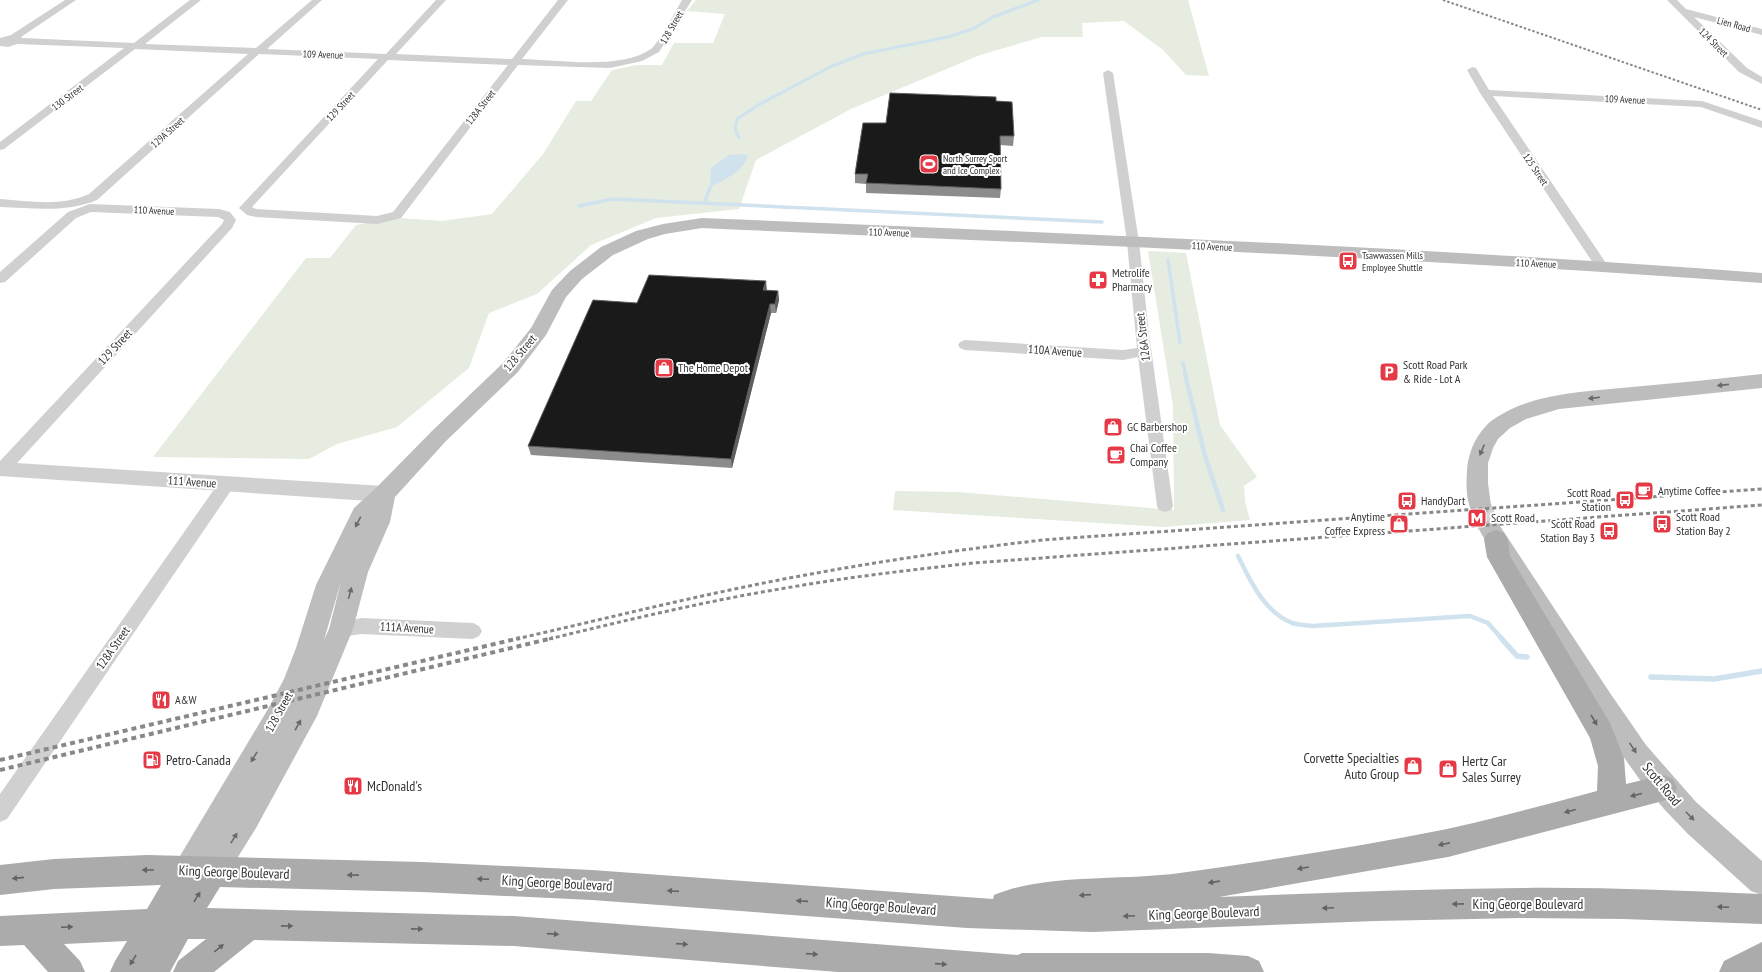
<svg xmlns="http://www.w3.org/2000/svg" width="1762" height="972" viewBox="0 0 1762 972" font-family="'PT Sans Narrow',sans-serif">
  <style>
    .green { fill: #e6ecdf }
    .water { fill: #cfe2ee }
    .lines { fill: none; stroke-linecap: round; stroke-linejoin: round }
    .stream-far3 { stroke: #cfe2ee; stroke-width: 3 }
    .stream-far2 { stroke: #cfe2ee; stroke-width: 3.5 }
    .stream-far1 { stroke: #cfe2ee; stroke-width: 4.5 }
    .stream { stroke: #cfe2ee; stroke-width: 5.5 }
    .secondary-tunnel { stroke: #d6d6d6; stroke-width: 22; stroke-dasharray: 22 11; stroke-linecap: butt }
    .minor { fill: #d0d0d0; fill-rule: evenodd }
    .tertiary { fill: #d0d0d0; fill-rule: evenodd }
    .secondary { fill: #bdbdbd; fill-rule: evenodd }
    .primary { fill: #ababab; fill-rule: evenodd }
    .rail-far2 { stroke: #888; stroke-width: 2; stroke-dasharray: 2.5 2; stroke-linecap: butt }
    .rail-far1 { stroke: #888; stroke-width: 3; stroke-dasharray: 4 3; stroke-linecap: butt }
    .rail { stroke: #888; stroke-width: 4; stroke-dasharray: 5 4; stroke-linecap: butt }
    .wall { fill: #8c8c8c }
    .shaded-wall { fill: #5f5f5f }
    .building { fill: #1a1a1a; stroke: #5f5f5f }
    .oneway { fill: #6a6a6a }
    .oneway2 { fill: #636363 }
    .labels { text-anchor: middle; stroke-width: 4; stroke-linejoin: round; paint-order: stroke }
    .far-street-label { font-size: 10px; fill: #333; stroke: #fff }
    .far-poi-label { font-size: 10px; fill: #333; stroke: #fff; text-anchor: start }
    .poi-label { font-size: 12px; fill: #333; stroke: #fff; text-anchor: start }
    .street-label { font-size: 12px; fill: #333; stroke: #fff }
    .near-poi-label { font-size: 14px; fill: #333; stroke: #fff; text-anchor: start }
    .near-street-label { font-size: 14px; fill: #333; stroke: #fff }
  </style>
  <rect width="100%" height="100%" fill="#fff"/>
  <g class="green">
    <polygon points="696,0 1188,0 1209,76 1186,75 1163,50 1124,21 1082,23 1083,37 1042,37 980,55 851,109 756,160 739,209 656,218 591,245 537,294 489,313 469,368 397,427 337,444 309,459 153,457 306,258 330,258 356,225 398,218 442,221 492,214 543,154 576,101 591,101 612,70 637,65 662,65 674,43 713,43 725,14 687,11"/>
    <polygon points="1148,251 1186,253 1220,425 1257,477 1244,486 1245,502 1250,520 1163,527 893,510 895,491 958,492 1174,510 1173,406"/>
  </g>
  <path class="water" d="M 743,154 L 748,156 C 742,174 723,179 710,188 L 711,168 L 729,155 Z"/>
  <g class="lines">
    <polyline class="stream-far3" points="739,138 735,130 737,119 760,104 830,67 863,54 948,37 975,28 993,17 1038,0"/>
    <g class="stream-far2">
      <polyline points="704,203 710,188"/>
      <polyline points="579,206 613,199 1102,222"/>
      <polyline points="1168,260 1180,343"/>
      <polyline points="1183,363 1186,375"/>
    </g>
    <g class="stream-far1">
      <polyline points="1185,374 1205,456 1223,510"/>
      <path d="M 1238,556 C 1250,580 1264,612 1292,623 C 1298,625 1306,625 1313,626 L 1470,616 L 1488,623 L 1502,639"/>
    </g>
    <g class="stream">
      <polyline points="1501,638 1517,656 1527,657"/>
      <polyline points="1651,677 1714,679 1762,671"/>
    </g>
    <polyline class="secondary-tunnel" points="1480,506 1490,529"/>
    <g class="minor">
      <path d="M 65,0 L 76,0 L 21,37 L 22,38 L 134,43 L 190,0 L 201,0 L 145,44 L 256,48 L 312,0 L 322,0 L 267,49 L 386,54 L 436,0 L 446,0 L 396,54 L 512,59 L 558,0 L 568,0 L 522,59 C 558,60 622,70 651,49 C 658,44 677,9 682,0 L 692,0 L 659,52 L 642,61 L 610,68 L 518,65 L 401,218 L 377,224 L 256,217 L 247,215 L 239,208 L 378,59 L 259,54 L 97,200 C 66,213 34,208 0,207 L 0,199 C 30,201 60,207 89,194 L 248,54 L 135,49 L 4,149 L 0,150 L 0,142 L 124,48 L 17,44 L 8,47 L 0,46 L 0,38 L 11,35 ZM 388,60 L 508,65 L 393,212 L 377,216 L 256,209 L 252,207 Z"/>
      <polygon points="1667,0 1677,0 1686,9 1762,29 1762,35 1694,17 1747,68 1762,77 1762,84 1739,72"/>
      <polygon points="1472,67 1476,68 1489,90 1702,101 1762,121 1762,128 1701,107 1493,96 1608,266 1607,269 1597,269 1480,93 1467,70"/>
      <polygon points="1108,70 1113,73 1139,242 1149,334 1173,506 1171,510 1165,512 1159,510 1157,506 1138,357 1123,360 965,350 960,348 958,345 960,342 965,340 1123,350 1137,348 1127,242 1103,73"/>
      <polygon points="90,204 219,209 230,212 236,220 232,228 8,473 0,474 0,461 222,224 224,220 218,217 91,212 76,218 5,282 0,283 0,272 68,212"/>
      <polygon points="226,479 232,481 234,485 232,489 7,819 0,822 0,794 220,481"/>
      <polygon points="361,618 473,623 479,626 482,631 479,636 473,639 361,634 341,637 335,634 332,629 335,624"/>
    </g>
    <polygon class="tertiary" points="0,462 384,486 391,489 394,494 391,499 384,502 0,476"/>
    <g class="secondary">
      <path d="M 702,218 C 1055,233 1409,246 1762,273 L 1762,283 C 1409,257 1055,244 702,228 L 665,234 L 648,239 L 613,255 L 582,279 L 566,297 L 546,335 L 517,373 L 446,441 L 395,497 L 390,522 L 368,572 L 353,629 L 317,716 L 256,828 L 223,881 L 213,886 L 203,881 L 200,876 L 197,881 L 187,886 L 177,881 L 172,871 L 177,861 L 268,709 L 284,679 L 296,648 L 316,585 L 354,508 L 376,488 L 432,431 L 503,363 L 531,328 L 552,290 L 570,271 L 601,247 L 636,231 L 663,224 ZM 341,582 L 329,629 L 324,640 L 340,585 Z"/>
      <path d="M 1762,374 L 1762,388 L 1559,409 L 1526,419 L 1510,428 L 1498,439 L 1493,448 L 1488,463 L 1488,483 L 1491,506 L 1488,512 L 1480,515 L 1472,512 C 1466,500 1466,484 1467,471 C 1468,450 1479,428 1497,417 C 1536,392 1587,392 1632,387 C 1675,383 1719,379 1762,374 Z"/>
      <polygon points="1490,520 1498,523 1610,693 1646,745 1696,802 1762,861 1762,895 1751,891 1688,834 1664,809 1640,780 1603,728 1482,535 1479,529 1482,523"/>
    </g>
    <g class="primary">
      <path d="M 1496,530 L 1504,533 L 1508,539 L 1510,556 L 1610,723 L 1624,758 L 1626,784 L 1663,775 L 1673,779 L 1677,788 L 1673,797 L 1663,801 L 1448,857 L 1219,897 C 1319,893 1420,889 1521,888 C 1601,887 1682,891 1762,894 L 1762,924 L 1623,919 L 1521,918 L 1376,921 L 1092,932 L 967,928 L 592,900 L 422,892 L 220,887 L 207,908 L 514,916 L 1018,955 L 1022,953 L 1208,953 L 1248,956 L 1259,961 L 1264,972 L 838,972 L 514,946 L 254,940 L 214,972 L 173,972 L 178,961 L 206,939 L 188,939 L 170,972 L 110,972 L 115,961 L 127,941 L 64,944 L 80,961 L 85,972 L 48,972 L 24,945 L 0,946 L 0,916 L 147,909 L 161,885 L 54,889 L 0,895 L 0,865 L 54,859 L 147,855 L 422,862 L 592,870 L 993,899 L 994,895 C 1048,873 1122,881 1180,873 C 1269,860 1359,847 1447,829 C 1498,818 1547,804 1597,791 L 1598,766 L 1590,738 L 1487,557 L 1484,539 L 1488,533 Z"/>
      <polygon points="1762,942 1762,972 1719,972 1724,961"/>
    </g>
    <polyline class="rail-far2" points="1443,0 1762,110"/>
    <g class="rail-far1">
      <path d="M 516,639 C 604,619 691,597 779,580 C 867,563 955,550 1043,540 L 1762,489"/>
      <path d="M 549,639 C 627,620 706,601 786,588 C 848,577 911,570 973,563 L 1762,505"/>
    </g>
    <g class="rail">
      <polyline points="0,760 520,638"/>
      <polyline points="0,770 553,638"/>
    </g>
  </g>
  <g class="wall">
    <polygon points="996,101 1014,136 1013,146 1000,145 1001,189 1000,198 866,193 866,184 855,183 855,174 886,123"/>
    <polygon points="767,290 778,291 779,300 776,313 771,313 732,468 531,455 528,446 637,303"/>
  </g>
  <g class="shaded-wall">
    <polygon points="766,281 767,291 763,290"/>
    <polygon points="778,291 779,300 776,313 775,304"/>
    <polygon points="770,304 771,313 732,468 731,459"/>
  </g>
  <g class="building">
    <polygon points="890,93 996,97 996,101 1012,102 1014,136 1000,136 1001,189 866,183 868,174 855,174 863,123 886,123"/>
    <polygon points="649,275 766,281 763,290 778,291 775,304 770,304 731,459 528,446 593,300 637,303"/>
  </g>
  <defs><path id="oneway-solid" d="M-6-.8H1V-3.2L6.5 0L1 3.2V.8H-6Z"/></defs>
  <g class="oneway">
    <use href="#oneway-solid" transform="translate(1723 385) rotate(174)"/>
    <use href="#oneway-solid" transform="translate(1594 398) rotate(173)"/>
    <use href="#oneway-solid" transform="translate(1482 450) rotate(113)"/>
    <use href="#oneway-solid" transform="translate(358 522) rotate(117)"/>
    <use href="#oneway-solid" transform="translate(350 593) rotate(-75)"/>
    <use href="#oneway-solid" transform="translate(298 725) rotate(-61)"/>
    <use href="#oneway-solid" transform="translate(1633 748) rotate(56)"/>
    <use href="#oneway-solid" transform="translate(254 757) rotate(121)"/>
    <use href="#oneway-solid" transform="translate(1690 816) rotate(46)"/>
    <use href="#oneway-solid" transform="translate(234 838) rotate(-58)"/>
  </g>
  <g class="oneway2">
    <use href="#oneway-solid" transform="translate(1594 720) rotate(60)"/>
    <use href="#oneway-solid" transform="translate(1636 795) rotate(166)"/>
    <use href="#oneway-solid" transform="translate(1570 811) rotate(165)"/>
    <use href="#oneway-solid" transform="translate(1444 844) rotate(169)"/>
    <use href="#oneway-solid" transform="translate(1303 868) rotate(170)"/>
    <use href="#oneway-solid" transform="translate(148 870) rotate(180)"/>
    <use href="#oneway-solid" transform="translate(353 875) rotate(-179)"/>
    <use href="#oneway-solid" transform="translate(18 878) rotate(174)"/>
    <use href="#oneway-solid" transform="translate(483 879) rotate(-177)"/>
    <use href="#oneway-solid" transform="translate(1214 882) rotate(172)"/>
    <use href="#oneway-solid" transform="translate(673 891) rotate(-176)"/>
    <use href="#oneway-solid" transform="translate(1085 895) rotate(176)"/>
    <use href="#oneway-solid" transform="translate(197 897) rotate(-58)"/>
    <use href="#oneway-solid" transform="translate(802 901) rotate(-176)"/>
    <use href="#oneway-solid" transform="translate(1458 904) rotate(179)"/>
    <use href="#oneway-solid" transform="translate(1723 907) rotate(-178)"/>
    <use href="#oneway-solid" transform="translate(1328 908) rotate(178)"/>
    <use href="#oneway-solid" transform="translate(1129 916) rotate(178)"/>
    <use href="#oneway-solid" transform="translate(287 926) rotate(1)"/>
    <use href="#oneway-solid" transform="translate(67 927) rotate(-3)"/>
    <use href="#oneway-solid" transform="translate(417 929) rotate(1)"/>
    <use href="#oneway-solid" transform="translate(553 934) rotate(4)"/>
    <use href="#oneway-solid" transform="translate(682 944) rotate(4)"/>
    <use href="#oneway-solid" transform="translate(219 948) rotate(-39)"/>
    <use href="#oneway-solid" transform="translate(812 954) rotate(4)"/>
    <use href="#oneway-solid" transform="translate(133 960) rotate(121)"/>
    <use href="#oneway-solid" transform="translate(941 964) rotate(4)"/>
  </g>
  <defs>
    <symbol id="stadium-square" viewBox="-11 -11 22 22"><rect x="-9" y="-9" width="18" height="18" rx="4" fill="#e63946" stroke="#fff"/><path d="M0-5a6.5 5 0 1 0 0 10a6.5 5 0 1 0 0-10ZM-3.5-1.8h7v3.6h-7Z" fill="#fff"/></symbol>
    <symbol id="bus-square" viewBox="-11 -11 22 22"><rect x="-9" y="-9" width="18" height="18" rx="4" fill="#e63946" stroke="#fff"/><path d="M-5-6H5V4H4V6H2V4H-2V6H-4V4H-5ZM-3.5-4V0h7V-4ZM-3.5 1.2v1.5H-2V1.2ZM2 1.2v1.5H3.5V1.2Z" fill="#fff"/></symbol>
    <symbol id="pharmacy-square" viewBox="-11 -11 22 22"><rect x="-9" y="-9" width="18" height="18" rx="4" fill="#e63946" stroke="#fff"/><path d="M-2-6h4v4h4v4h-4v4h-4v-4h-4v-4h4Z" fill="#fff"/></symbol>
    <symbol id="shop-square" viewBox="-11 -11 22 22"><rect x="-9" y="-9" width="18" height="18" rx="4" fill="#e63946" stroke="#fff"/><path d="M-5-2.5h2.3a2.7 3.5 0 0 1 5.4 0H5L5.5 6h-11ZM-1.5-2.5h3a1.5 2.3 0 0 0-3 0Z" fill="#fff"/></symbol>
    <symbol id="parking-square" viewBox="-11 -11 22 22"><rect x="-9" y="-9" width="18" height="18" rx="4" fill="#e63946" stroke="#fff"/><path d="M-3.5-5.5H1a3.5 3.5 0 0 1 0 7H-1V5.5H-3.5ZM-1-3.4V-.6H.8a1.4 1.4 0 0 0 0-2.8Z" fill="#fff"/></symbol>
    <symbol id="cafe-square" viewBox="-11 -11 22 22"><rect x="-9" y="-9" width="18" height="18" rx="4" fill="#e63946" stroke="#fff"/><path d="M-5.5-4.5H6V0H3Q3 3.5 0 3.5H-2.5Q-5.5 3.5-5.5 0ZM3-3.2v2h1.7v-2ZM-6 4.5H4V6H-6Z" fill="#fff"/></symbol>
    <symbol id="metro-square" viewBox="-11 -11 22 22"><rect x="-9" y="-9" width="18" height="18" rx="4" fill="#e63946" stroke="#fff"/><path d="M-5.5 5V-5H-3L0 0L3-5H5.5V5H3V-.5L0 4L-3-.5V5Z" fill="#fff"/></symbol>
    <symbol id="restaurant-square" viewBox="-11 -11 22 22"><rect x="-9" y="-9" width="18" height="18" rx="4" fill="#e63946" stroke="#fff"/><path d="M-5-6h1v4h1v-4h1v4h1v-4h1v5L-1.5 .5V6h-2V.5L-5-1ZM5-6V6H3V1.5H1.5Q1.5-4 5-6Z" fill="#fff"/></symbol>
    <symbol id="fuel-square" viewBox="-11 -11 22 22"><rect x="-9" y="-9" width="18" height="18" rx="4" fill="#e63946" stroke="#fff"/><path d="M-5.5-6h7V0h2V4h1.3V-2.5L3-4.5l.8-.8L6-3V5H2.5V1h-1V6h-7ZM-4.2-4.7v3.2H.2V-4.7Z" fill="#fff"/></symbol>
  </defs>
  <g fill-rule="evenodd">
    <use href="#stadium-square" x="918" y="153" width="22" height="22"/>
    <use href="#bus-square" x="1337" y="250" width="22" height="22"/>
    <use href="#pharmacy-square" x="1087" y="269" width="22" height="22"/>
    <use href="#shop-square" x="653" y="357" width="22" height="22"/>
    <use href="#parking-square" x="1378" y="361" width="22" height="22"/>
    <use href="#shop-square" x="1102" y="416" width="22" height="22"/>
    <use href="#cafe-square" x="1105" y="444" width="22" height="22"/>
    <use href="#cafe-square" x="1633" y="480" width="22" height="22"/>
    <use href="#bus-square" x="1614" y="489" width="22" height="22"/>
    <use href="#bus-square" x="1396" y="490" width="22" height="22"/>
    <use href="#metro-square" x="1466" y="507" width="22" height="22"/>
    <use href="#shop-square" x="1388" y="513" width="22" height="22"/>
    <use href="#bus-square" x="1651" y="513" width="22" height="22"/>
    <use href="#bus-square" x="1598" y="520" width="22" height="22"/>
    <use href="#restaurant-square" x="150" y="689" width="22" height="22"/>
    <use href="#fuel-square" x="141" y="749" width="22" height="22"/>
    <use href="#shop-square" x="1402" y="755" width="22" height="22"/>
    <use href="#shop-square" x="1437" y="758" width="22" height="22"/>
    <use href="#restaurant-square" x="342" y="775" width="22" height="22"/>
  </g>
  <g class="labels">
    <g class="far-street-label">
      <text transform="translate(1734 24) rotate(15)" y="4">Lien Road</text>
      <text transform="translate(671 27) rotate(-60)" y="4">128 Street</text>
      <text transform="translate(1714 42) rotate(45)" y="4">124 Street</text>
      <text transform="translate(323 54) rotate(2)" y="4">109 Avenue</text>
      <text transform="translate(67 97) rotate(-37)" y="4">130 Street</text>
      <text transform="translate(1625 99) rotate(3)" y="4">109 Avenue</text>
      <text transform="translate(340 106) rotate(-47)" y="4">129 Street</text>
      <text transform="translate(480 107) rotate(-52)" y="4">128A Street</text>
      <text transform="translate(167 132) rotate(-42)" y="4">129A Street</text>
      <text transform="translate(1536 169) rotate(56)" y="4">125 Street</text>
      <text transform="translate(154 210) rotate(3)" y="4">110 Avenue</text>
      <text transform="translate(889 232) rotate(2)" y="4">110 Avenue</text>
      <text transform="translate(1212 246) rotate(3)" y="4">110 Avenue</text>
      <text transform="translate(1536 263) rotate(3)" y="4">110 Avenue</text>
    </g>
    <g class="far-poi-label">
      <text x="943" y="162">North Surrey Sport<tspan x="943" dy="12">and Ice Complex</tspan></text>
      <text x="1362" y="259">Tsawwassen Mills<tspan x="1362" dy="12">Employee Shuttle</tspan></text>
    </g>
    <g class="poi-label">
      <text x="1112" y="277">Metrolife<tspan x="1112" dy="14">Pharmacy</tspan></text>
      <text x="1403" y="369">Scott Road Park<tspan x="1403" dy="14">&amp; Ride - Lot A</tspan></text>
      <text x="678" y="372">The Home Depot</text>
      <text x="1127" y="431">GC Barbershop</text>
      <text x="1130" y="452">Chai Coffee<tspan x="1130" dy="14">Company</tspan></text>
      <text x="1658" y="495">Anytime Coffee</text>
      <text x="1611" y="497" text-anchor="end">Scott Road<tspan x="1611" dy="14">Station</tspan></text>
      <text x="1421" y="505">HandyDart</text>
      <text x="1385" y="521" text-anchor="end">Anytime<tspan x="1385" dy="14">Coffee Express</tspan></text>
      <text x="1676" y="521">Scott Road<tspan x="1676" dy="14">Station Bay 2</tspan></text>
      <text x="1491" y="522">Scott Road</text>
      <text x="1595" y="528" text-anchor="end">Scott Road<tspan x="1595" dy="14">Station Bay 3</tspan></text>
      <text x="175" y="704">A&amp;W</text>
    </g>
    <g class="street-label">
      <text transform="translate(1143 337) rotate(-97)" y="4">126A Street</text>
      <text transform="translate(115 347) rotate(-47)" y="4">129 Street</text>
      <text transform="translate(1055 351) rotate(4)" y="4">110A Avenue</text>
      <text transform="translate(520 353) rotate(-50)" y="4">128 Street</text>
      <text transform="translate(192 482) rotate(4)" y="4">111 Avenue</text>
      <text transform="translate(407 628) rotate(3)" y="4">111A Avenue</text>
      <text transform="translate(113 648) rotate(-55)" y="4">128A Street</text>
      <text transform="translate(279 712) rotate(-61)" y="4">128 Street</text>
    </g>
    <g class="near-poi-label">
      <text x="1399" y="763" text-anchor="end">Corvette Specialties<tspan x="1399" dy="16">Auto Group</tspan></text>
      <text x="166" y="765">Petro-Canada</text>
      <text x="1462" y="766">Hertz Car<tspan x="1462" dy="16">Sales Surrey</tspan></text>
      <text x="367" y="791">McDonald's</text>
    </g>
    <g class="near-street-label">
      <text transform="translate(1662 784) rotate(50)" y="5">Scott Road</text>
      <text transform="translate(234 872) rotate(2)" y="5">King George Boulevard</text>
      <text transform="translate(557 883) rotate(3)" y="5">King George Boulevard</text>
      <text x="1528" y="909">King George Boulevard</text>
      <text transform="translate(881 906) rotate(4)" y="5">King George Boulevard</text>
      <text transform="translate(1204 913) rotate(-2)" y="5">King George Boulevard</text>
    </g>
  </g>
</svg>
